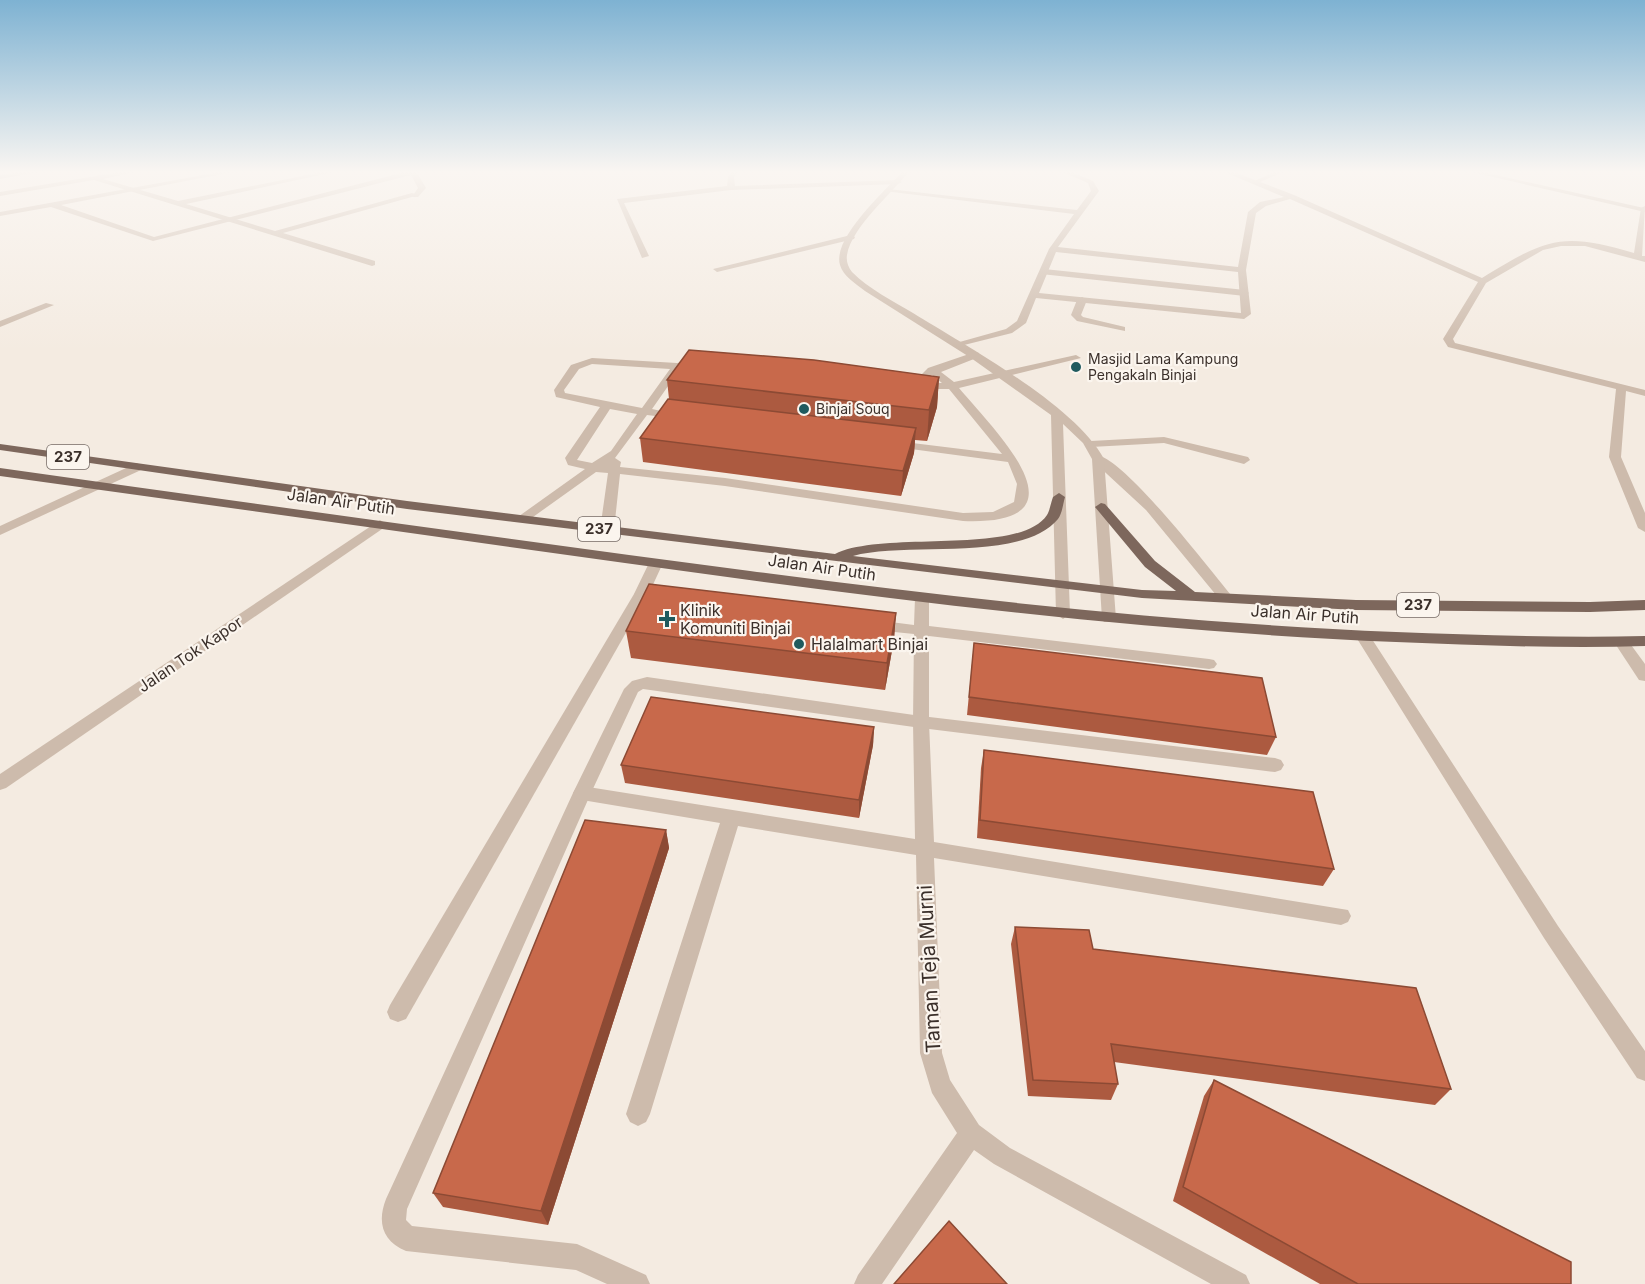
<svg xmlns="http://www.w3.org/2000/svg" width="1645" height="1284" viewBox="0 0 1645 1284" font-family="Inter,sans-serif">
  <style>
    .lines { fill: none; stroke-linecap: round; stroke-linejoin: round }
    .service { fill: #cdbbac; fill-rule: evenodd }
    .minor { fill: #cdbbac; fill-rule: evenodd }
    .tertiary { fill: #cdbbac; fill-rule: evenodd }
    .primary { fill: #7d675c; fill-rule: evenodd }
    .wall { fill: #ac5a40 }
    .shaded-wall { fill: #8c4a34 }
    .building { fill: #c8694b; stroke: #8c4a34; stroke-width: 1.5 }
    .poi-dot { fill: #1f5a5e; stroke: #fbf5ee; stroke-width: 2 }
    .labels { text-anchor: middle; stroke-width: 4.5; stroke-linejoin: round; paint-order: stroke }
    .far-poi-label { font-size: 14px; fill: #3b302b; stroke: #fbf5ee; text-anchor: start }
    .shield { fill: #fbf5ee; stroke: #756b66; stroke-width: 1.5 }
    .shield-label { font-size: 15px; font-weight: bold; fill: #3b302b }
    .street-label { font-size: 16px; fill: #3b302b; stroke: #fbf5ee }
    .poi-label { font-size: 16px; fill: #3b302b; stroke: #fbf5ee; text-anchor: start }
    .near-street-label { font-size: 20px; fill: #3b302b; stroke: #fbf5ee }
  </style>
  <rect width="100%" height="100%" fill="#f4ebe1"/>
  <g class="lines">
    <g class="service">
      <polygon points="28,171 43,171 0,179 0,175"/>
      <polygon points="225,171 238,171 61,205 154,237 409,171 416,171 426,188 418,197 412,197 418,188 411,175 153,241 51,207 0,216 0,212"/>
      <polygon points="1277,171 1285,171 1258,183 1252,182"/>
      <polygon points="1467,171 1478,171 1644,208 1645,212"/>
      <polygon points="1044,269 1245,290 1249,293 1245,296 1041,274 1040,272"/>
      <polygon points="1082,297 1087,300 1081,315 1083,317 1125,327 1125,331 1077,321 1071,315 1077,300"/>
      <polygon points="46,303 54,305 0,327 0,321"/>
      <path d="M 975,352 L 979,353 L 979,357 L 941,372 L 954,382 L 1076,355 L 1081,358 L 959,388 C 995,431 1094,526 963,521 L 725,486 L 620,474 L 614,530 L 607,534 L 600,530 L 608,473 L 596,472 L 526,522 L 516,522 L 515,519 L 585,469 L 568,465 L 565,458 L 600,407 L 556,397 L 554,390 L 571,365 L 592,358 L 677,363 L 697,360 L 702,363 L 680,369 L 652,409 L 680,415 L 680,419 L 647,415 L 615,458 L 621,462 L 620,467 L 725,478 L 963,513 L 993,512 L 1014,502 L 1017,484 L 1008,462 L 896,447 L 890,444 L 896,441 L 1002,454 L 949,389 L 920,389 L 915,386 L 920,383 L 942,383 L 932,375 L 927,377 L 922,374 L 928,368 ZM 592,364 L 670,369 L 642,408 L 565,393 L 564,390 L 579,369 ZM 610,409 L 637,414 L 611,451 L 592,463 L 577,460 Z"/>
      <polygon points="1164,437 1248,457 1250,460 1244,464 1164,443 1091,447 1085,444 1091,441"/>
      <path d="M 1098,455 C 1129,464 1207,566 1231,595 L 1233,598 L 1231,601 L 1221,601 L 1146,510 L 1094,462 L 1094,456 Z"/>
      <polygon points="641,590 648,594 406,1019 398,1022 390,1019 387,1012 390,1005 634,594"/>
      <path d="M 647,677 L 921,716 L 1275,758 L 1281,760 L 1284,765 L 1281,770 L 1275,772 L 921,728 L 643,689 L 638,692 L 591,793 L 407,1209 L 406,1220 L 412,1226 L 577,1244 L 646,1275 L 650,1284 L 607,1284 L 576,1270 L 406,1251 C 382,1241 377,1222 386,1199 L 573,793 L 624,689 L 632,681 Z"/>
    </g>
    <g class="minor">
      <polygon points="126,171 140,171 103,179 178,201 327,171 339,171 186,204 275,231 412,193 419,195 283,233 375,261 375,265 372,266 94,180 0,196 0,192"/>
      <polygon points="732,171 738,171 734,177 735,186 898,180 902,182 898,184 731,190 624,203 649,256 642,258 617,199 727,186 728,177"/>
      <path d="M 1060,171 L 1069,171 L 1093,181 L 1099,191 L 1058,247 L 1238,267 L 1248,212 L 1260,202 L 1284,197 L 1222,171 L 1231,171 L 1294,195 L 1482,278 C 1546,239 1561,231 1634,253 L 1641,208 L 1645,206 L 1642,256 L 1645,256 L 1645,262 L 1585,246 L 1561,246 L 1543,250 L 1486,283 L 1453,339 L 1455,343 L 1645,390 L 1645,396 L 1626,391 L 1621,457 L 1645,513 L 1645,532 L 1638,528 L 1609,457 L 1616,389 L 1448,347 L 1443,339 L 1478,282 L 1290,199 L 1266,206 L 1256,213 L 1246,270 L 1251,314 L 1244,319 L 1036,298 L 1026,323 L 1012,333 L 956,347 L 956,343 L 1006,329 L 1017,321 L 1049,249 L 1074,214 L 884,191 L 888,189 L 1077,210 L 1091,191 L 1088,183 ZM 1056,252 L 1238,272 L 1241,313 L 1039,293 Z"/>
      <polygon points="851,235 855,237 854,239 717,272 713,269"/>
      <polygon points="137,463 143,467 141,470 0,535 0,526"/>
      <polygon points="380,520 386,524 385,527 6,788 0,790 0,774"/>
      <path d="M 656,559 L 663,563 L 650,591 L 669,594 L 671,597 C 664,604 641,601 634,594 L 649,563 Z"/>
      <polygon points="922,593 929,598 929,626 1209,659 1214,660 1217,664 1214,668 1209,669 929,636 929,722 934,842 1348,910 1351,916 1348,922 1341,925 934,858 942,1053 950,1080 979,1125 1010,1148 1246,1275 1250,1284 1211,1284 994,1164 974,1150 882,1284 854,1284 858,1275 957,1133 932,1093 920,1053 916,855 738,826 650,1114 646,1122 638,1126 630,1122 626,1114 720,823 582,800 576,798 573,793 576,788 582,786 915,839 913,722 914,634 875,630 868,625 875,620 914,625 915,598"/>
      <polygon points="1363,632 1368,633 1558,926 1645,1051 1645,1081 1637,1078 1544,938 1356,637"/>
      <polygon points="1621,637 1626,638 1645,664 1645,681 1639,680 1614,642"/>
    </g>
    <path class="tertiary" d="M 903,171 L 909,171 C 892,194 852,226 847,255 C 846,261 848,267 852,272 C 869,289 893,301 913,313 C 966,346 1075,405 1104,459 L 1116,619 L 1114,622 L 1104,622 L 1102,619 L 1092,459 L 1083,443 L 1063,424 L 1070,614 L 1063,619 L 1056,614 L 1051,415 L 971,358 L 865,291 C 856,284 843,276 840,265 C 832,238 886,190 903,171 Z"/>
    <g class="primary">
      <path d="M 0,444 L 407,501 L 835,554 C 883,530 1020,556 1047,515 C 1050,510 1051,502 1053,497 L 1059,493 L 1065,497 C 1063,504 1062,514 1058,519 C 1022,563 906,541 853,556 L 1142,590 L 1176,591 L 1145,567 L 1095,507 L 1101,503 L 1105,504 L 1155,561 L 1195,592 L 1356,600 L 1590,602 L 1645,600 L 1645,610 L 1590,612 L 1356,610 L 1142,598 L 407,509 L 0,450 Z"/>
      <path d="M 0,468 C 250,503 500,538 750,571 C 964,599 1179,623 1396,632 C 1479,635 1562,638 1645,636 L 1645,646 C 1562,649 1479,645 1396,642 C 1176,633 959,608 742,579 C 494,545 247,510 0,476 Z"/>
    </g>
  </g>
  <g class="wall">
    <polygon points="939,377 937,407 927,441 915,440 914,453 901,496 643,462 640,438 669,399 667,380"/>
    <polygon points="896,613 894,639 885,690 631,658 626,631"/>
    <polygon points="974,643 1276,737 1267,755 967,715"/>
    <polygon points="874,727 873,745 859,818 625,783 621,765"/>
    <polygon points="984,750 1334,869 1323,886 977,838 981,768"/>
    <polygon points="666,830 669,848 548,1225 443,1207 433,1193"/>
    <polygon points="1015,927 1093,949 1451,1089 1435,1105 1114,1062 1118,1084 1111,1100 1028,1096 1011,944"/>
    <polygon points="1214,1080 1571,1284 1320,1284 1173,1201 1204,1096"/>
  </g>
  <g class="shaded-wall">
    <polygon points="939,377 937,407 927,441 929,410"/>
    <polygon points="916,428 914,453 901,496 903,471"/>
    <polygon points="896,613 894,639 885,690 887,663"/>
    <polygon points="874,727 873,745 859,818 859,800"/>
    <polygon points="666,830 669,848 548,1225 541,1211"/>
  </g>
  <g class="building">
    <polygon points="689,350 814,360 939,377 929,410 667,380"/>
    <polygon points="668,399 916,428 903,471 640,438"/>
    <polygon points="649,584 896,613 887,663 626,631"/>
    <polygon points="974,643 1262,678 1276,737 969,697"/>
    <polygon points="651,697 874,727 859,800 621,765"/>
    <polygon points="984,750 1313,792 1334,869 980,820"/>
    <polygon points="585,820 666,830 541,1211 433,1193"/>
    <polygon points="1015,927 1089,930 1093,949 1416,988 1451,1089 1111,1044 1118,1084 1033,1080"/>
    <polygon points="1214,1080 1571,1262 1571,1284 1358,1284 1183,1187"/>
    <polygon points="949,1221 1007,1284 894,1284"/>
  </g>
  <linearGradient id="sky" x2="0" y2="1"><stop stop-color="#7eb2d2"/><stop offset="0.49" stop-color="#faf6f2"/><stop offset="1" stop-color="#faf6f2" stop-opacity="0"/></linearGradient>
  <rect width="1645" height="351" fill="url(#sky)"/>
  <g class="poi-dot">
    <circle cx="1076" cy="367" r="6"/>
    <circle cx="804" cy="409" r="6"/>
    <path d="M664 610h6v6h6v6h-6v6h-6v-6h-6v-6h6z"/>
    <circle cx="799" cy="644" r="6"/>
  </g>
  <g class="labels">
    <g class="far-poi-label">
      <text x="1088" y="364">Masjid Lama Kampung<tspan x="1088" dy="16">Pengakaln Binjai</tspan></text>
      <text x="816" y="414">Binjai Souq</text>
    </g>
    <g class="shield">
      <rect x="47" y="445" width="42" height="24" rx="4.5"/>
      <rect x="578" y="517" width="42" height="24" rx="4.5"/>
      <rect x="1397" y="593" width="42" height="24" rx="4.5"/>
    </g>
    <g class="shield-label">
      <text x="68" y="462">237</text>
      <text x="599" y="534">237</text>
      <text x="1418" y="610">237</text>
    </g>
    <g class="street-label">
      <text transform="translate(341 501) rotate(8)" y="6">Jalan Air Putih</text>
      <text transform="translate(822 567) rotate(8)" y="6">Jalan Air Putih</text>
      <text transform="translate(1305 614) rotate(4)" y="6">Jalan Air Putih</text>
      <text transform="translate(190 654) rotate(-34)" y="6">Jalan Tok Kapor</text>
    </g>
    <g class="poi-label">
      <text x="680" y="616">Klinik<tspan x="680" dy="18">Komuniti Binjai</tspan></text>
      <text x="811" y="650">Halalmart Binjai</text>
    </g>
    <g class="near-street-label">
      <text transform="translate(929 969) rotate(-93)" y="7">Taman Teja Murni</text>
    </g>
  </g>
</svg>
